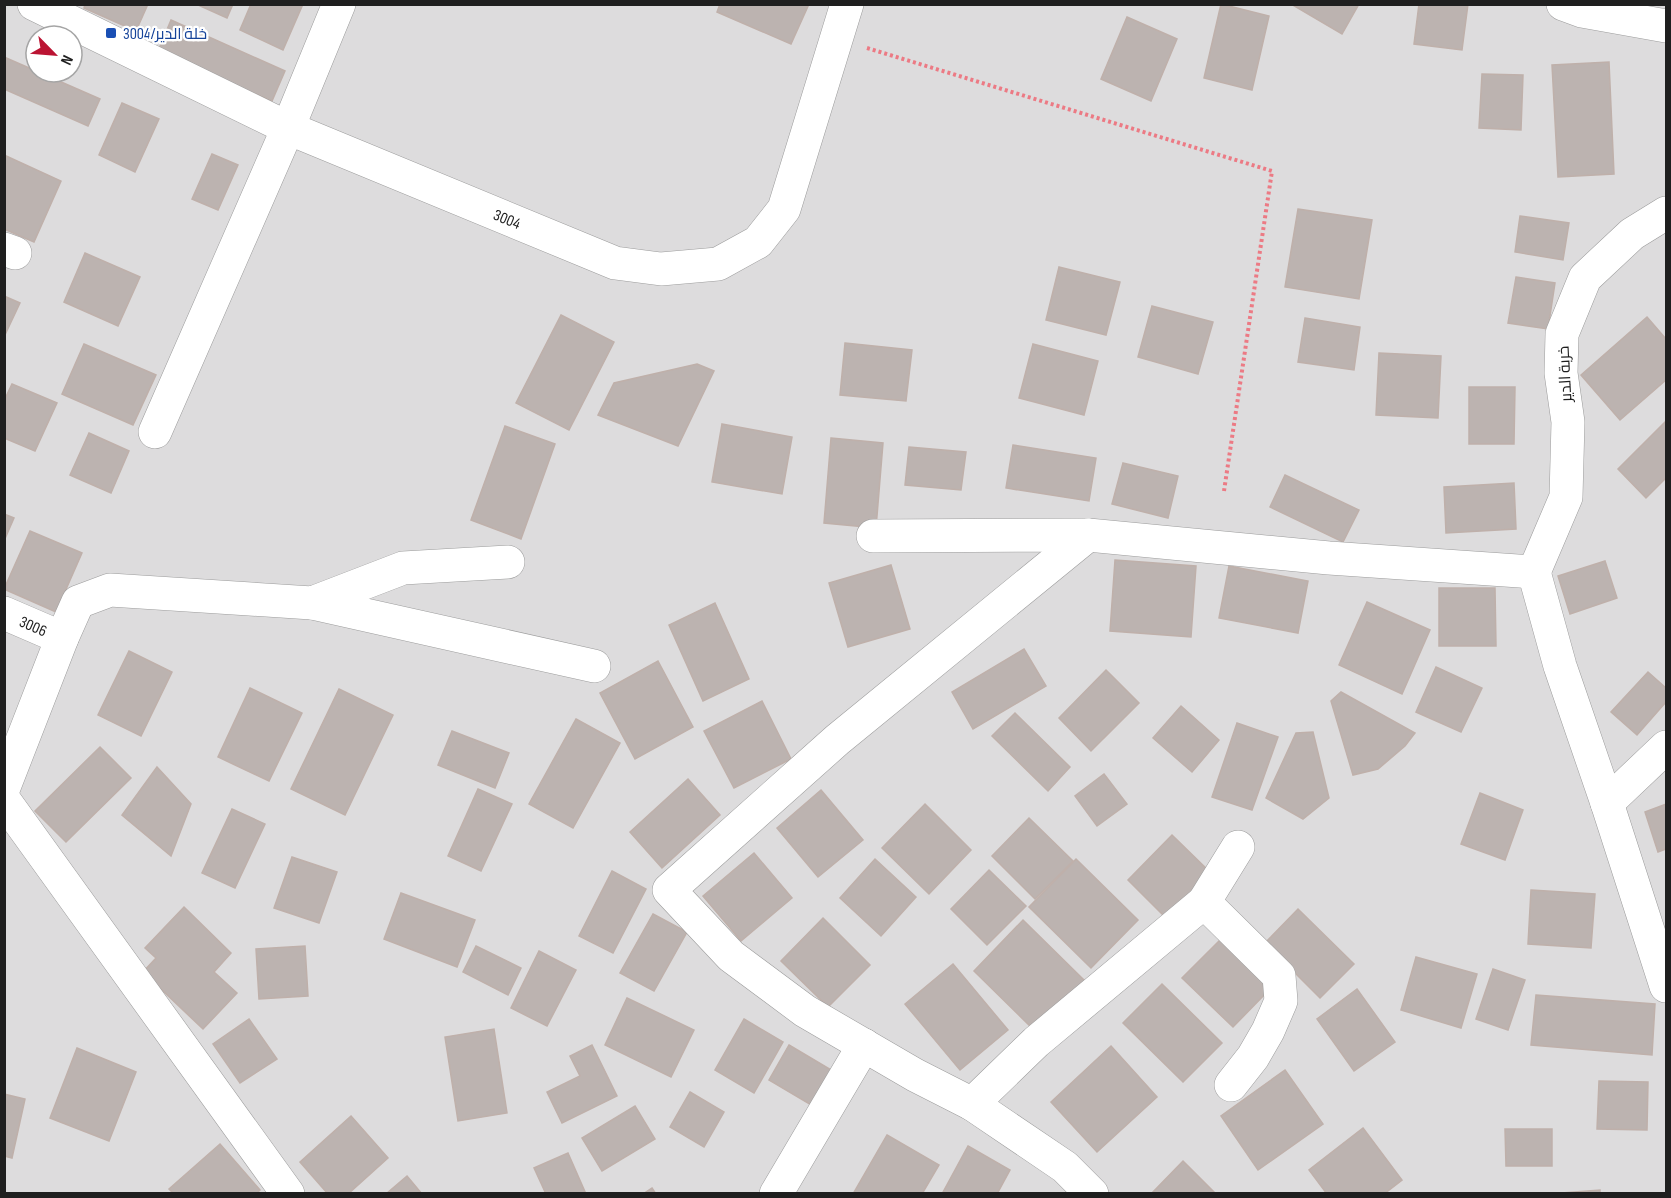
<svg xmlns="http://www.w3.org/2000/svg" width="1671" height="1198" viewBox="0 0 1671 1198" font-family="'Sofia Sans Condensed',Cairo,sans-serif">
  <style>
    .residential { fill: #dddcdd; fill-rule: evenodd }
    .building { fill: #bcb3b0; stroke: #bfb0aa; stroke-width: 1.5 }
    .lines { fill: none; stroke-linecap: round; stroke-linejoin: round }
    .minor-casing { stroke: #9c9c9c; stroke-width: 34 }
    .path { stroke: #ec7a84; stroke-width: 4; stroke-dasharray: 3 3; stroke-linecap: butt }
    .minor { stroke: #fff; stroke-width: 33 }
    .transit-dot { fill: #1a4fb4; stroke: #fff; stroke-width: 2 }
    .labels { text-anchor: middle; stroke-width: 4.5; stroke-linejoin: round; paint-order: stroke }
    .transit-label { font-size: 16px; fill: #164399; stroke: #fff; text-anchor: start }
    .street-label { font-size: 16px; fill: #1f1f1f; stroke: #fff }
  </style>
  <rect width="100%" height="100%" fill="#efebe7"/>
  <path class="residential" d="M 5,5 L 1666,5 L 1666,1193 L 5,1193 ZM 36,36 L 72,36 L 72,72 L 36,72 Z"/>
  <g class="building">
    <polygon points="85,4 148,4 136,31 84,8"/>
    <polygon points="196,4 233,4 227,18"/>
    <polygon points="251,4 303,4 283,50 240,30"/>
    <polygon points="720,4 809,4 791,44 717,12"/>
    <polygon points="1221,4 1269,16 1252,90 1204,78"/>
    <polygon points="1291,4 1359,4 1342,34"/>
    <polygon points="1419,4 1468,4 1462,50 1414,44"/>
    <polygon points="1127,17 1177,39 1151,101 1101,79"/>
    <polygon points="171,20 285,71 272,101 158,51"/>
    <polygon points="4,57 100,99 88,126 4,89"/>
    <polygon points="1609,62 1614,174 1558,177 1552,65"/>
    <polygon points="1482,74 1523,75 1521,130 1479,128"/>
    <polygon points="122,103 159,119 135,172 99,155"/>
    <polygon points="212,154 238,165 218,210 192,199"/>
    <polygon points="4,155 61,181 34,242 4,229"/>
    <polygon points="1298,209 1372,220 1359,299 1285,287"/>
    <polygon points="1520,216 1569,223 1563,260 1515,252"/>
    <polygon points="85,253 140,277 118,326 64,302"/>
    <polygon points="1059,267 1120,282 1106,335 1046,320"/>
    <polygon points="1516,277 1555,283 1548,329 1508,323"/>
    <polygon points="4,296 20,303 4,337"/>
    <polygon points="1152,306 1213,322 1198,374 1138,357"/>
    <polygon points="561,315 614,342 569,430 516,403"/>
    <polygon points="1647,317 1666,339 1666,380 1620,420 1581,375"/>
    <polygon points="1305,318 1360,327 1354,370 1298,362"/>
    <polygon points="845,343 912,350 906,401 840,395"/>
    <polygon points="84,344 156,375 133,425 62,394"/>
    <polygon points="1033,344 1098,361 1084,415 1019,398"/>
    <polygon points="1379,353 1441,356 1438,418 1376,415"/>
    <polygon points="697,364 714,371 678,446 598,415 614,383"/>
    <polygon points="12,384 57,403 35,451 4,438 4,401"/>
    <polygon points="1469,387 1515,387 1514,444 1469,444"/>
    <polygon points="1666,421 1666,478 1646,498 1618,469"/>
    <polygon points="722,424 792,437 782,494 712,482"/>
    <polygon points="505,426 555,444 521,539 471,520"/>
    <polygon points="89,433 129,451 111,493 70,475"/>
    <polygon points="831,438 883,443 876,528 824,523"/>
    <polygon points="1013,445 1096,458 1089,501 1006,488"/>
    <polygon points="909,447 966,452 961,490 905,485"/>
    <polygon points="1123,463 1178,476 1168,518 1112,504"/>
    <polygon points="1285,475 1359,510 1343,542 1270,507"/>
    <polygon points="1514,483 1516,529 1446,533 1444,487"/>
    <polygon points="4,514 14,518 4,541"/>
    <polygon points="30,531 82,553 56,612 4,589"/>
    <polygon points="1115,560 1196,566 1191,637 1110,631"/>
    <polygon points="1605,561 1617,598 1570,614 1558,576"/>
    <polygon points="891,565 910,629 848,647 829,583"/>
    <polygon points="1229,566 1308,581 1298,633 1219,618"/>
    <polygon points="1439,588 1495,588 1496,646 1439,646"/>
    <polygon points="1367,602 1430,630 1402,694 1339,665"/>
    <polygon points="715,603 749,679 703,701 669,625"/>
    <polygon points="1024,649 1046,686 973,729 952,692"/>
    <polygon points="129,651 172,672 141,736 98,715"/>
    <polygon points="658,661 693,727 635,759 600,693"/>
    <polygon points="1436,667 1482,688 1461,732 1416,712"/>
    <polygon points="1106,670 1139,703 1091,751 1059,718"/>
    <polygon points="1648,672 1666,688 1666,702 1637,735 1611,712"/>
    <polygon points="250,688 302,713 269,781 218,757"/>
    <polygon points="339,689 393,715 345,815 291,789"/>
    <polygon points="1341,692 1415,733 1405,746 1378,769 1353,775 1331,701"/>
    <polygon points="762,701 791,759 734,788 704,731"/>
    <polygon points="1181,706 1219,740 1192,772 1153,738"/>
    <polygon points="1015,713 1070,767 1048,791 992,736"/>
    <polygon points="576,719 620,743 573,828 529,804"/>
    <polygon points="1237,723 1278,737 1252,810 1212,797"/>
    <polygon points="452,731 509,753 495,788 438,765"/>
    <polygon points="1313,732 1329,798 1303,819 1266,798 1296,733"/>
    <polygon points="100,747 131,778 66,842 35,811"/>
    <polygon points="157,767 191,804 171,856 122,815"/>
    <polygon points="1104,774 1127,804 1097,826 1075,796"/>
    <polygon points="688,779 720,815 662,868 630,832"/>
    <polygon points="478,789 512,804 481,871 448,856"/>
    <polygon points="821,790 863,840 818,877 777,828"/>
    <polygon points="1480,793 1523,810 1505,860 1461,844"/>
    <polygon points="925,804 971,850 929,894 882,848"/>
    <polygon points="1666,804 1666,849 1658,852 1645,812"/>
    <polygon points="232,809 265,824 235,888 202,873"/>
    <polygon points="1029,818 1073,861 1035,899 992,856"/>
    <polygon points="1172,835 1213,875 1168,920 1128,880"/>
    <polygon points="754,853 792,898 741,941 703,896"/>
    <polygon points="292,857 337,872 319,923 274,908"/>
    <polygon points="875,859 916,897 881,936 840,898"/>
    <polygon points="1076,859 1138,920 1091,968 1029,907"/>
    <polygon points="989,870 1026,906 987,945 951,909"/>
    <polygon points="612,871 646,889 613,953 579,936"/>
    <polygon points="1531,890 1595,894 1591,948 1528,944"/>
    <polygon points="401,893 475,920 457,967 384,939"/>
    <polygon points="184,907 231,953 214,972 237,993 203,1029 143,972 156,958 145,948"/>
    <polygon points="1298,909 1354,964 1320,998 1265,943"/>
    <polygon points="653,914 687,932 654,991 620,973"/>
    <polygon points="823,918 870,965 828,1007 781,961"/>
    <polygon points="1023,920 1085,981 1035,1031 974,971"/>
    <polygon points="1221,939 1271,988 1233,1027 1182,978"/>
    <polygon points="305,946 308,996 259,999 256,949"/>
    <polygon points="476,946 521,968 508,995 463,972"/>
    <polygon points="539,951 576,970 547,1026 511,1008"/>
    <polygon points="1416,957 1477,974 1461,1028 1401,1010"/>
    <polygon points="953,964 1008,1030 960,1070 905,1004"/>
    <polygon points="1493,969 1525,980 1508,1030 1476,1019"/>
    <polygon points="1162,984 1222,1043 1183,1082 1123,1023"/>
    <polygon points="1357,989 1395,1042 1354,1071 1317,1019"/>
    <polygon points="1536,995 1655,1004 1652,1055 1531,1045"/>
    <polygon points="627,998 694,1030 671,1077 605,1045"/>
    <polygon points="249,1019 277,1059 240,1083 213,1044"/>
    <polygon points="744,1019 783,1042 754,1093 715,1070"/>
    <polygon points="494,1029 507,1113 458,1121 445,1037"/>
    <polygon points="592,1045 617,1096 562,1123 547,1092 580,1076 570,1056"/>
    <polygon points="789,1045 838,1074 818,1109 769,1080"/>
    <polygon points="1111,1046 1157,1097 1097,1152 1051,1102"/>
    <polygon points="77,1048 136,1072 109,1141 50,1118"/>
    <polygon points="1285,1070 1323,1124 1258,1170 1221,1116"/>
    <polygon points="1599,1081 1648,1082 1647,1130 1597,1129"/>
    <polygon points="690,1092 724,1112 704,1147 670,1127"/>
    <polygon points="4,1094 25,1099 12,1158 4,1156"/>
    <polygon points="635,1106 655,1139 602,1171 582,1138"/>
    <polygon points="351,1116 388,1158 348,1194 328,1194 300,1162"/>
    <polygon points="1363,1128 1402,1180 1384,1194 1327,1194 1309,1170"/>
    <polygon points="1505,1129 1552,1129 1552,1166 1506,1166"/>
    <polygon points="887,1135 939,1165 922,1194 853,1194"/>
    <polygon points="220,1144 260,1190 256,1194 174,1194 169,1189"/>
    <polygon points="968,1146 1010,1170 997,1194 942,1194"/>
    <polygon points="568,1153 586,1194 546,1194 534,1168"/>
    <polygon points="1183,1161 1216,1194 1151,1194"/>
    <polygon points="407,1176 422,1194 386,1194"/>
    <polygon points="652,1188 656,1194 643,1194"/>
    <polygon points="1600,1190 1600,1194 1562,1194 1562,1193"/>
  </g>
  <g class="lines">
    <defs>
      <g id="minor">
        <path id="s1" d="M 34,4 L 288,128 L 615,263 L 661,269 L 718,264 L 758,242 L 784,209 L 847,4"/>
        <polyline points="1563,4 1582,11 1666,26"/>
        <polyline points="4,249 15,253"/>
        <polyline points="155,432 288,128 339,4"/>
        <polyline points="873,536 1088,535 1329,558 1534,572"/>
        <polyline points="1534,572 1560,666 1607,803 1666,986"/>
        <polyline points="1534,572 1566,497 1568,422 1561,373 1562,334 1585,278 1632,234 1666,213"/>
        <polyline points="312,603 594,666"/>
        <path id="s2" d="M 4,613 L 62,638"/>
        <polyline points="4,787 62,638 78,602 110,590 312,603 403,568 508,562"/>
        <polyline points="4,800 288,1194"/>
        <polyline points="1607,803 1666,747"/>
        <polyline points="1231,1085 1253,1057 1268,1031 1281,1001 1279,976 1204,902 1238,847"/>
        <polyline points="972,1104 915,1075 805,1011 731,956 669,890 837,740 1088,535"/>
        <polyline points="776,1194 864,1045"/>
        <polyline points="1092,1194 1065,1167 972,1104 1036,1042 1204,902"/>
      </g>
    </defs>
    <use href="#minor" class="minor-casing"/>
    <polyline class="path" points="867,48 1272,171 1224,491"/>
    <use href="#minor" class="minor"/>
  </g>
  <rect class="transit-dot" x="105" y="27" width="12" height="12" rx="3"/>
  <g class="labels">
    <g class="transit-label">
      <text x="123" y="39">خلة الدير/3004</text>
    </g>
    <g class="street-label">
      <text dy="6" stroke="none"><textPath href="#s1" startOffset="520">3004</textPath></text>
      <text transform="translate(1564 374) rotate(-93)" y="6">خربة الدير</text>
      <text dy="6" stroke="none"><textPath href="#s2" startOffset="32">3006</textPath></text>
    </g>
  </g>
  <rect width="1671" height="1198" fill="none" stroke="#1f1f1f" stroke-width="12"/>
  <g transform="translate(54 54) rotate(115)"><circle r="28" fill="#ffffff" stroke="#a5a5a5" stroke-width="1.5"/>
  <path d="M0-4.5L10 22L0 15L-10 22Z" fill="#bb1433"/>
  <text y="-9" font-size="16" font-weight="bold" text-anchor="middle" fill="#1f1f1f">N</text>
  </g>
</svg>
